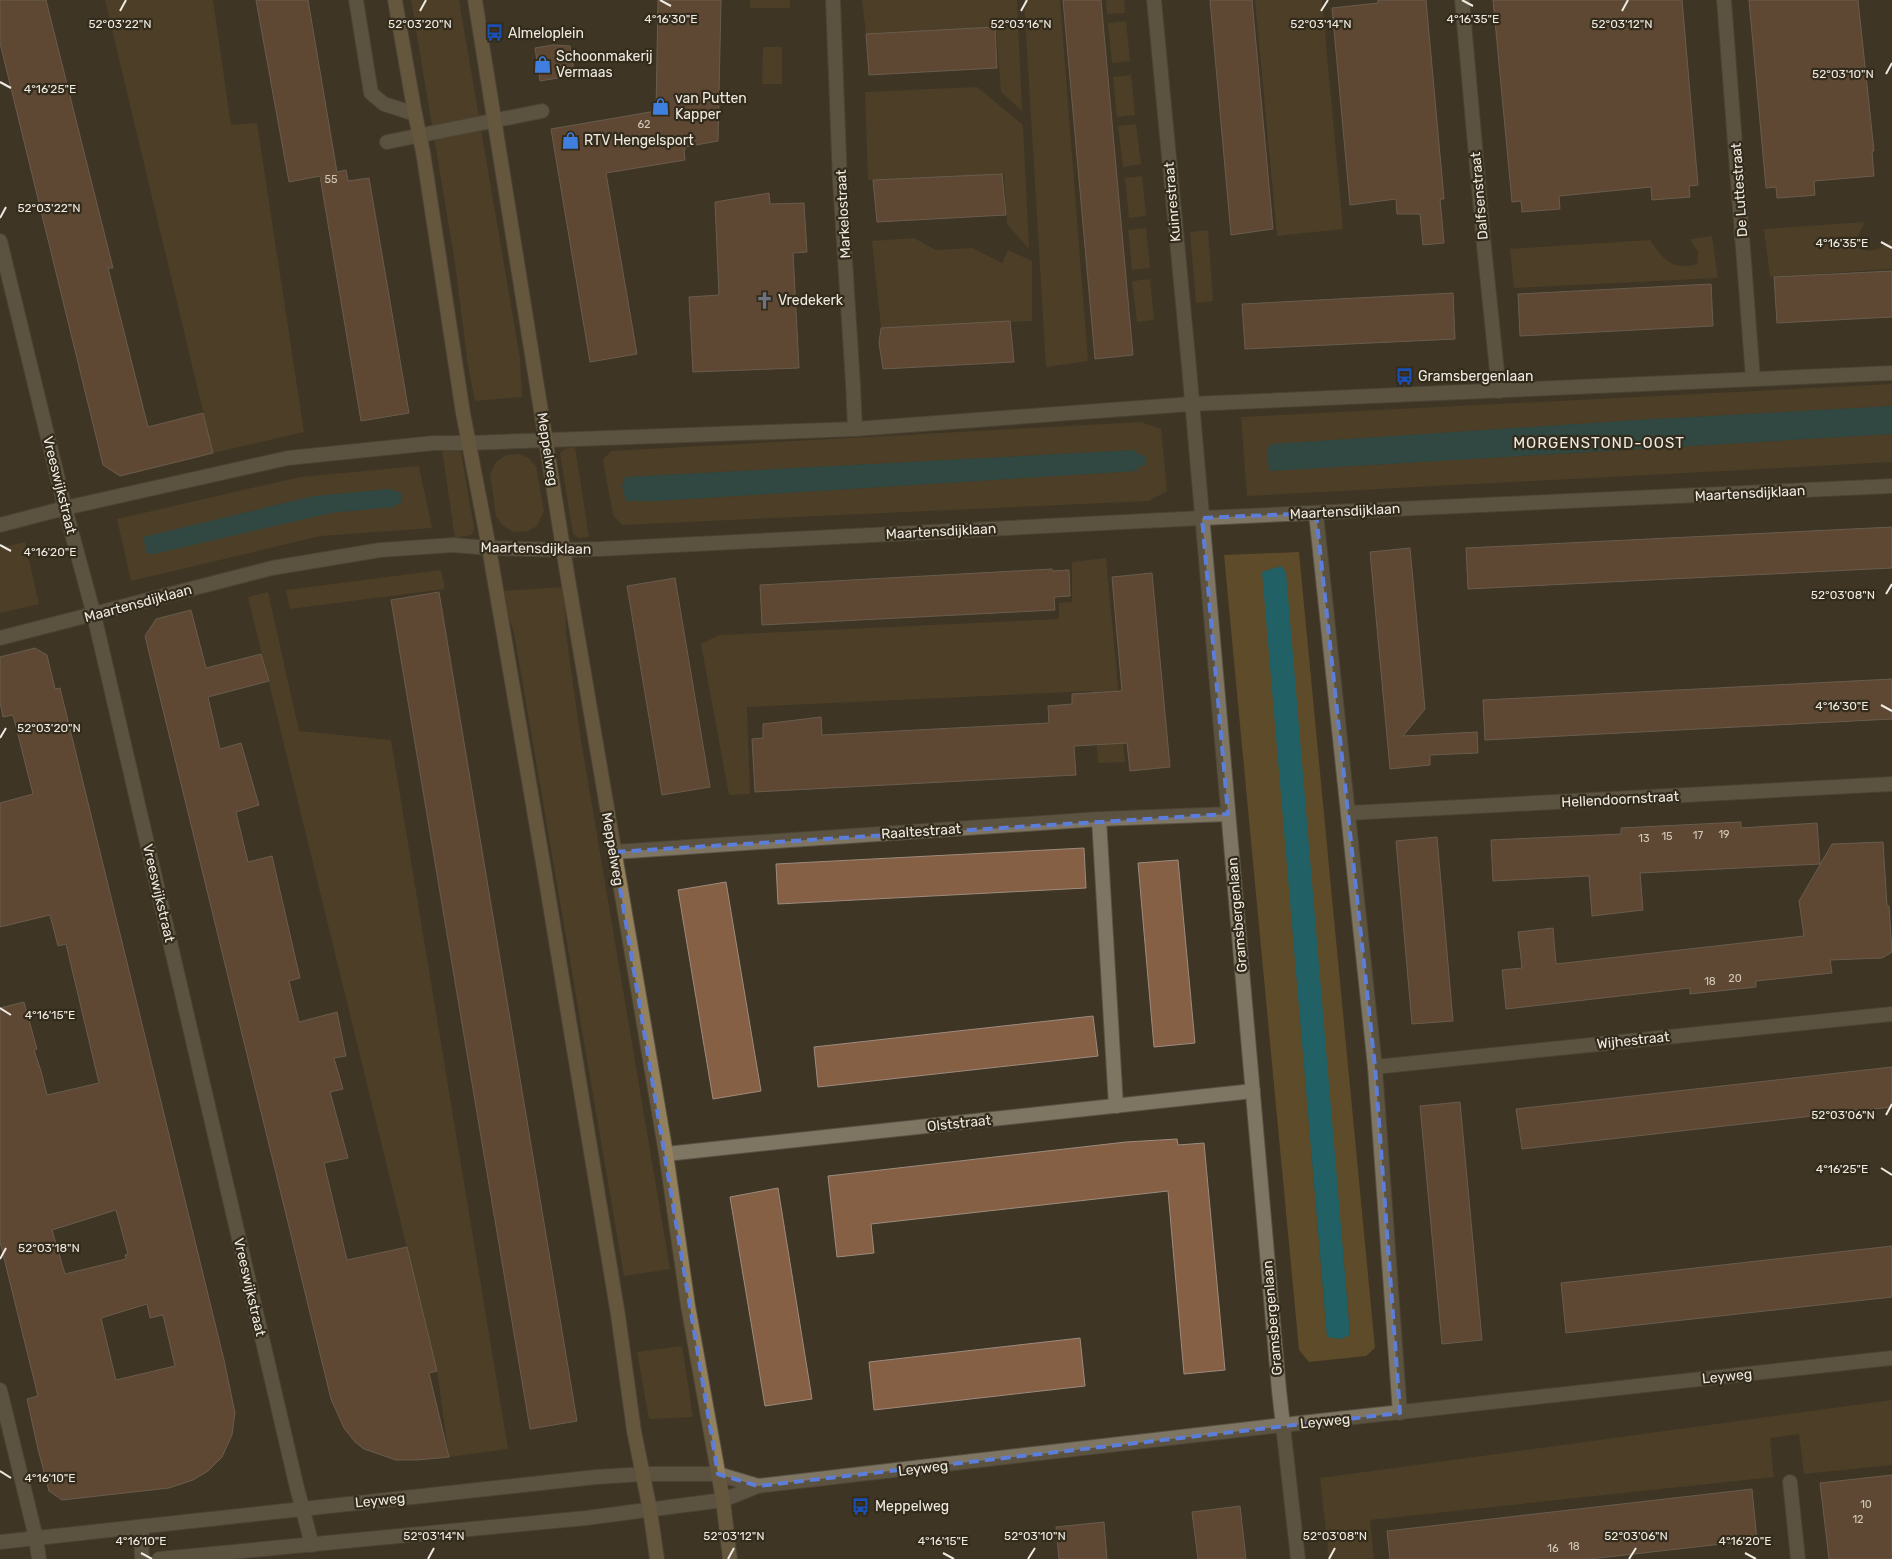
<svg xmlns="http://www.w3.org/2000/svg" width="1892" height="1559" viewBox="0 0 1892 1559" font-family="Rubik,sans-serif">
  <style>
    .green { fill: #5d4b2a; fill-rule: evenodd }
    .water { fill: #216064 }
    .building { fill: #856045; stroke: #9e8b7e; fill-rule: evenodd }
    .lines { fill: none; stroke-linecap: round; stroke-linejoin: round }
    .pedestrian-casing { stroke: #595244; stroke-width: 16 }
    .minor-casing { stroke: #595244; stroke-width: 16 }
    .tertiary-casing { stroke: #595244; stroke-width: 16 }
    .secondary-casing { stroke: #595244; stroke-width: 16 }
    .pedestrian { stroke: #7f7563; stroke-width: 14 }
    .minor { stroke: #7f7563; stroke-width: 14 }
    .tertiary { stroke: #7f7563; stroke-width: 14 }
    .secondary { stroke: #93805c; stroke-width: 14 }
    .marked { fill: none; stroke: #5c7dda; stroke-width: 4; stroke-dasharray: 10 6; stroke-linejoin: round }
    .ticks { fill: none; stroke: #efeae0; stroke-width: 2 }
    .labels { text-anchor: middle; stroke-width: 4.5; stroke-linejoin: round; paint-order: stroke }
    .number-label { font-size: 11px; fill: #d4c8b9 }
    .poi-label { font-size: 14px; fill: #efeae0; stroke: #332b1b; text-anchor: start }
    .street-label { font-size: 14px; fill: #efeae0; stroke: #332b1b }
    .neighbourhood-label { font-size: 15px; letter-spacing: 1px; fill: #efeae0; stroke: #332b1b }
    .ticks-label { font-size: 12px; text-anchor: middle; fill: #efeae0; stroke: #332b1b; stroke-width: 4.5; stroke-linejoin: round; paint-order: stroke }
  </style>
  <rect width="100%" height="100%" fill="#3e3524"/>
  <g class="green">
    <polygon points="105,0 213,0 231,125 257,123 304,432 213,453"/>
    <polygon points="411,0 459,0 520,358 522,397 475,401 468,366 455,263"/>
    <rect x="750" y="0" width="40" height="8"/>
    <polygon points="862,0 1017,0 1022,111 1001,92 996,27 866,34"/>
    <polygon points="1024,0 1060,0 1088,361 1046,367"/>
    <polygon points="1106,0 1124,0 1125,13 1107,14"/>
    <polygon points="1255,0 1322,0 1343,229 1277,236"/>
    <polygon points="1126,21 1130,61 1112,63 1108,23"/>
    <polygon points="763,47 782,47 782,84 762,84"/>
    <polygon points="1131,75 1135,115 1117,117 1113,77"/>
    <polygon points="977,87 1023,125 1029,249 1007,224 1004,174 868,180 865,92"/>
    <polygon points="1136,124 1141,164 1123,167 1118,126"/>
    <polygon points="1142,176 1146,216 1129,218 1125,178"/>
    <path d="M 1865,222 L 1856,240 L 1859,249 C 1873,253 1882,249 1892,238 L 1892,269 L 1770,277 L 1764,229 Z"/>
    <polygon points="1146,228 1150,268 1132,270 1128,230"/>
    <polygon points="1208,230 1213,301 1196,303 1190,232"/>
    <path d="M 1712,236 L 1718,278 L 1514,288 L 1510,249 L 1650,240 C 1663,259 1672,271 1697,264 L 1698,252 L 1690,239 Z"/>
    <polygon points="914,238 936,250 973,248 1002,263 1008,250 1032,261 1032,321 881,328 872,241"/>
    <polygon points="1150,279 1154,320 1137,322 1132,281"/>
    <polygon points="1892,384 1892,406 1636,420 1273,444 1267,449 1270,471 1892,434 1892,462 1247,496 1241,417"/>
    <path d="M 1141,422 L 1161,429 L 1167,491 L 1149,501 L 622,525 L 613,515 L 603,460 L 611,451 ZM 1136,450 L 1136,454 L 1146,465 L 1137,467 L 1137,471 L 657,501 L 626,501 L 622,486 L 625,477 Z"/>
    <polygon points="575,447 589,537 579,538 573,534 560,453 564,449"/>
    <polygon points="455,449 461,452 474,528 472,535 455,538 442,450"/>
    <polygon points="518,454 527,457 536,466 544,511 537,526 528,531 514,532 503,526 496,516 490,474 496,462 506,455"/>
    <path d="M 419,466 L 432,528 L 321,536 L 131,581 L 117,519 L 300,477 ZM 389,489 L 401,493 L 402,502 L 393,507 L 331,513 L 143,537 L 314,496 Z"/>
    <polygon points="25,542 39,604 0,613 0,548"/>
    <path d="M 1299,552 L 1375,1348 L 1366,1356 L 1309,1362 L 1299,1350 L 1224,555 ZM 1281,566 L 1350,1334 L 1341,1339 L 1327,1336 L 1263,572 Z"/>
    <polygon points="1106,558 1125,762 1098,763 1093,691 747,707 750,794 729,795 701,644 719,635 1059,619 1059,603 1072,602 1072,562"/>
    <polygon points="441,570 445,589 290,609 286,590"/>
    <polygon points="565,587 566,633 580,734 670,1269 624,1276 514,633 500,591"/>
    <polygon points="268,592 299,731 391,740 508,1449 449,1457 437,1371 248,597"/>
    <polygon points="682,1346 693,1417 649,1419 637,1352"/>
    <polygon points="1892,1400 1892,1465 1804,1474 1799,1434 1770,1438 1774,1477 1370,1520 1374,1559 1329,1559 1320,1478"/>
  </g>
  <g class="water">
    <polygon points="1892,406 1892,434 1269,471 1267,449 1272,444 1636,420"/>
    <polygon points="1136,450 1137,454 1146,456 1146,465 1137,467 1137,471 657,501 626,501 622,486 625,477"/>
    <polygon points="389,489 401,493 402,502 393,507 331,513 154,554 147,554 143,537 314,496"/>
    <polygon points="1281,566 1286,572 1350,1335 1341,1339 1327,1337 1262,572"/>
  </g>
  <g class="building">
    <polygon points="0,0 46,0 113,268 108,268 148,427 203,413 213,453 120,476 103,465 0,43"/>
    <polygon points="256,0 308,0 337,172 346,170 348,181 369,178 409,413 361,421 320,176 289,182"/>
    <polygon points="658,0 721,0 718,141 685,147 685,150 684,150 685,160 606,173 637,354 590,362 551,129 656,111"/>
    <polygon points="1063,0 1101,0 1133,355 1095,359"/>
    <polygon points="1210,0 1252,0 1273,229 1231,235"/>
    <polygon points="1378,0 1426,0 1444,199 1440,199 1444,243 1423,245 1420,214 1397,214 1396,199 1350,205 1332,8 1378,3"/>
    <polygon points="1493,0 1682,0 1698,185 1689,186 1690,197 1652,200 1651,187 1559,196 1560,209 1522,212 1521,201 1512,202"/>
    <polygon points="1749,0 1858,0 1874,151 1872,151 1874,176 1814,181 1815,195 1806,196 1777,198 1776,187 1766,188"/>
    <polygon points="995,27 997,68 869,75 866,34"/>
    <polygon points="553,45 570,46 574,71 558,78 540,81 535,48"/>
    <polygon points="1002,174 1006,215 877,222 873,180"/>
    <polygon points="769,193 770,204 804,203 807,252 793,253 799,368 693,372 689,297 719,295 715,202"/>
    <polygon points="1892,271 1892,317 1777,323 1774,277"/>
    <polygon points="1711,284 1713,326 1520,336 1518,294"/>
    <polygon points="1453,293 1455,339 1245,349 1242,304"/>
    <polygon points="1010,321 1014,362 883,369 879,343 881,328"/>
    <polygon points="1892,527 1892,568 1468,589 1466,548"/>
    <polygon points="1410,548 1425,709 1403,736 1477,732 1478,753 1430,755 1430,765 1390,769 1370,552"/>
    <polygon points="1052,569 1053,571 1069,570 1070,596 1054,597 1055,610 762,625 760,585"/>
    <polygon points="1152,573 1170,767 1130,771 1127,743 1074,746 1076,775 755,792 752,739 763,738 763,724 821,717 822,735 1049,723 1048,706 1072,704 1072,694 1122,691 1112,577"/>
    <polygon points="675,578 710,787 662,795 627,586"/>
    <polygon points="439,592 577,1421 530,1429 391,600"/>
    <polygon points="191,610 206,668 261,654 269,681 208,697 220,749 241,743 259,805 236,812 248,862 272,856 300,978 289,981 299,1022 337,1012 346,1056 334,1058 343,1089 330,1092 348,1158 324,1163 347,1260 407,1247 437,1371 429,1373 449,1457 417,1460 396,1460 364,1449 355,1442 344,1428 331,1399 145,636 156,619"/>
    <path d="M 35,648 L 47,655 L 55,689 L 60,688 L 224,1360 L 235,1413 L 232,1435 L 222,1457 L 208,1471 L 193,1480 L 169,1488 L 62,1500 L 49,1491 L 38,1449 L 27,1399 L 38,1396 L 0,1242 L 0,1008 L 24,1002 L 37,1049 L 34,1050 L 41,1071 L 47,1095 L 99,1083 L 66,944 L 58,946 L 50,915 L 0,927 L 0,803 L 33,794 L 13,715 L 3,717 L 0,702 L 0,657 ZM 116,1210 L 128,1254 L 125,1255 L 126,1259 L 65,1274 L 52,1230 ZM 147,1304 L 150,1318 L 163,1315 L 175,1366 L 116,1380 L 101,1318 Z"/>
    <polygon points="1892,679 1892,719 1485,740 1483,700"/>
    <polygon points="1741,822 1741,828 1817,823 1820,864 1640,873 1643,910 1592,916 1589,876 1493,881 1491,840 1621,834 1621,828"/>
    <polygon points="1437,837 1453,1021 1412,1024 1396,841"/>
    <polygon points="1883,842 1887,906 1889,906 1892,952 1882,958 1830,960 1832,973 1756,981 1756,987 1690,994 1690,988 1506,1009 1502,970 1522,968 1518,932 1553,928 1556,964 1804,936 1799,901 1832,844"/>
    <polygon points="1084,848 1086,888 778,904 776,864"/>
    <polygon points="1178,860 1195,1043 1154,1047 1138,863"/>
    <polygon points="726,882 761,1091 713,1099 678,890"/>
    <polygon points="1093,1016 1098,1056 818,1087 814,1047"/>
    <polygon points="1892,1067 1892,1107 1522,1149 1516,1109"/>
    <polygon points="1460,1102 1482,1340 1442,1344 1420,1106"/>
    <polygon points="1177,1139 1178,1145 1204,1143 1225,1370 1184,1374 1168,1191 871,1224 874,1253 837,1257 828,1176 1126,1142"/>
    <polygon points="778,1188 812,1399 765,1406 730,1197"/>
    <polygon points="1892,1246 1892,1297 1566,1333 1561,1283"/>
    <polygon points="1080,1338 1085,1386 874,1410 869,1362"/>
    <polygon points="1892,1475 1892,1559 1829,1559 1820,1483"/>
    <polygon points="1752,1489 1757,1540 1590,1559 1390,1559 1387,1531"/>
    <polygon points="1240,1506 1246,1559 1198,1559 1192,1512"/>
    <polygon points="1104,1522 1107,1559 1059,1559 1056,1527"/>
  </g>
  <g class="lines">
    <defs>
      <g id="pedestrian">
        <polyline points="387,142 542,111"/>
        <polyline points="1099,819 1116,1106"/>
      </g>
      <g id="minor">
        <polyline points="356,0 371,93 384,104 415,114"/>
        <polyline points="833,0 840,182 853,384 855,429"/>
        <polyline points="1154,0 1189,367 1279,1390 1298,1559"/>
        <polyline points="1462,0 1484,246 1499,391"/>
        <polyline points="1724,0 1753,379"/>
        <polyline points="0,241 65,508 94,615 296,1484 312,1545"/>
        <polyline points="1316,513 1375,1067 1400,1413"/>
        <polyline points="0,525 65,508 288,458 434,443 469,443 855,429 1191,404 1892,373"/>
        <polyline points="0,638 272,568 380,550 453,545 489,548 564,550 599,549 1202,518 1892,486"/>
        <polyline points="1348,813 1892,784"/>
        <polyline points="614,852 1099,819 1228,814"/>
        <polyline points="1375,1067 1892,1014"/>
        <polyline points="666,1154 1253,1091"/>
        <polyline points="0,1390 36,1538 39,1559"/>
        <polyline points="718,1474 758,1486"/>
        <polyline points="1790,1482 1798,1559"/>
        <polyline points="723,1500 758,1486 1283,1425 1892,1358"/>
        <polyline points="141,1528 142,1559"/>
      </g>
      <g id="tertiary">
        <polyline points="0,1542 596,1477 643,1474 718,1474"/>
        <polyline points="159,1559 586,1518 723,1500"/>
      </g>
      <g id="secondary">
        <polyline points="395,0 415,114 423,152 463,413 489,548 543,863 618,1315 634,1431 650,1510 657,1559"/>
        <polyline points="475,0 568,579 666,1154 688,1306 723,1500 730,1559"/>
      </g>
    </defs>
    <use href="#pedestrian" class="pedestrian-casing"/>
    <use href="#minor" class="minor-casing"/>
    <use href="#tertiary" class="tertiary-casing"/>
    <use href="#secondary" class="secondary-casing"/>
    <use href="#pedestrian" class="pedestrian"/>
    <use href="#minor" class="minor"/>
    <use href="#tertiary" class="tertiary"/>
    <use href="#secondary" class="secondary"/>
  </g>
  <path d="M0 0H1892V1559H0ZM 1316,513 L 1375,1067 L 1400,1413 L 758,1486 L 718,1474 L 614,852 L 1228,814 L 1202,518 Z" fill="#3e3524" fill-opacity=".55" fill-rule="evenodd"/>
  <path class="marked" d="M 1316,513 L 1375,1067 L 1400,1413 L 758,1486 L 718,1474 L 614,852 L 1228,814 L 1202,518 Z"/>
  <path class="ticks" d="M 660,0 L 671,6M 1462,0 L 1473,6M 120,11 L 126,0M 420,11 L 426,0M 1021,11 L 1027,0M 1321,11 L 1328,0M 1622,11 L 1628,0M 1886,74 L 1892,63M 0,82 L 11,88M 0,218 L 6,207M 1881,242 L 1892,248M 0,545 L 11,551M 1886,594 L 1892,584M 1881,705 L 1892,711M 0,738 L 6,728M 0,1008 L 11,1015M 1886,1115 L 1892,1104M 1881,1168 L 1892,1175M 0,1259 L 6,1248M 0,1471 L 11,1478M 141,1553 L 152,1559M 943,1553 L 954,1559M 1745,1553 L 1756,1559M 428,1559 L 434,1548M 728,1559 L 734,1548M 1028,1559 L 1035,1548M 1329,1559 L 1335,1548M 1629,1559 L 1636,1548"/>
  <defs>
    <symbol id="bus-bare" viewBox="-9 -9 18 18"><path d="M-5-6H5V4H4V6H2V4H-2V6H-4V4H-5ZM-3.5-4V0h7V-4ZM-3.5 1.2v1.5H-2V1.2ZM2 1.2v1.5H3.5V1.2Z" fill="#1a4fb4" stroke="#332b1b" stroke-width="2.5" paint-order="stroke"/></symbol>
    <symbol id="shop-bare" viewBox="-9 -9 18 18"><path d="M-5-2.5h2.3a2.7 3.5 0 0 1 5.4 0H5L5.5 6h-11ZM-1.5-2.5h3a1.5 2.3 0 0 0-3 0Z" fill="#3f7fe0" stroke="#332b1b" stroke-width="2.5" paint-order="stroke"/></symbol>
    <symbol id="church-bare" viewBox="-9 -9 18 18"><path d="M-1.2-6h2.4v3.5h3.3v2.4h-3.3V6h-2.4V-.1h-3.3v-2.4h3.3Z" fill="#6b7280" stroke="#332b1b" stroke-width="2.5" paint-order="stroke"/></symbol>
  </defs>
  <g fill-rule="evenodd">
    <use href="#bus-bare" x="482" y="20" width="25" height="25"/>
    <use href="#shop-bare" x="530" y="52" width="25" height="25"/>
    <use href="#shop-bare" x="648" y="94" width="25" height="25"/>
    <use href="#shop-bare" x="558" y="128" width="25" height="25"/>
    <use href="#church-bare" x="752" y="288" width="25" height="25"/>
    <use href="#bus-bare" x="1392" y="364" width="25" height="25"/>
    <use href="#bus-bare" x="848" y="1494" width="25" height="25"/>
  </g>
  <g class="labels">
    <g class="number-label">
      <text x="644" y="128">62</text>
      <text x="331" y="183">55</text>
      <text x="1724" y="838">19</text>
      <text x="1698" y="839">17</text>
      <text x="1667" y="840">15</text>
      <text x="1644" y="842">13</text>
      <text x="1735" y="982">20</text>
      <text x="1710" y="985">18</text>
      <text x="1866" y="1508">10</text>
      <text x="1858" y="1523">12</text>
      <text x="1574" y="1550">18</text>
      <text x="1553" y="1552">16</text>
    </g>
    <g class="poi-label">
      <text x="508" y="38">Almeloplein</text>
      <text x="556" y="61">Schoonmakerij<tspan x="556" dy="16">Vermaas</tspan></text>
      <text x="675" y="103">van Putten<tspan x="675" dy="16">Kapper</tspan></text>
      <text x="584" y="145">RTV Hengelsport</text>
      <text x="778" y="305">Vredekerk</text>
      <text x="1418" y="381">Gramsbergenlaan</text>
      <text x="875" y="1511">Meppelweg</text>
    </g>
    <g class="street-label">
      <text transform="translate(1739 190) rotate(-94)" y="5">De Luttestraat</text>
      <text transform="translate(1479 196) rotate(-95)" y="5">Dalfsenstraat</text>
      <text transform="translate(1172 202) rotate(-95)" y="5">Kuinrestraat</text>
      <text transform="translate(843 214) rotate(-93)" y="5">Markelostraat</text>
      <text transform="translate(548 449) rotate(81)" y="5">Meppelweg</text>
      <text transform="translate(60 485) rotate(76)" y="5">Vreeswijkstraat</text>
      <text transform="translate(1750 493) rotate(-3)" y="5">Maartensdijklaan</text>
      <text transform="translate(1345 511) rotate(-3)" y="5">Maartensdijklaan</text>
      <text transform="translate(941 531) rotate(-3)" y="5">Maartensdijklaan</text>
      <text transform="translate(536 548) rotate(1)" y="5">Maartensdijklaan</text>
      <text transform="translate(138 603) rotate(-15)" y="5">Maartensdijklaan</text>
      <text transform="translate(1620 799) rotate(-3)" y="5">Hellendoornstraat</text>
      <text transform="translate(921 831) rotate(-4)" y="5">Raaltestraat</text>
      <text transform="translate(613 849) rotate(80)" y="5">Meppelweg</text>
      <text transform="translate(159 893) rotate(77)" y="5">Vreeswijkstraat</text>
      <text transform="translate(1237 915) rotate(-95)" y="5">Gramsbergenlaan</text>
      <text transform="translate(1633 1040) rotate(-6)" y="5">Wijhestraat</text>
      <text transform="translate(959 1123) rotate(-6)" y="5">Olststraat</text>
      <text transform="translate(250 1287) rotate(77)" y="5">Vreeswijkstraat</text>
      <text transform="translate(1272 1318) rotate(-95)" y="5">Gramsbergenlaan</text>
      <text transform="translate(1727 1376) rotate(-6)" y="5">Leyweg</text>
      <text transform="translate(1325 1421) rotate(-6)" y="5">Leyweg</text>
      <text transform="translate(923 1468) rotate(-7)" y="5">Leyweg</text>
      <text transform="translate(380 1500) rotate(-6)" y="5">Leyweg</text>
    </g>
    <g class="neighbourhood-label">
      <text x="1599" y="448">MORGENSTOND-OOST</text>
    </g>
  </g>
  <g class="ticks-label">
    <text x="671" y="23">4°16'30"E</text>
    <text x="1473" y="23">4°16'35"E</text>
    <text x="120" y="28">52°03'22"N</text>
    <text x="420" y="28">52°03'20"N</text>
    <text x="1021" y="28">52°03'16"N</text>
    <text x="1321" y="28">52°03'14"N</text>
    <text x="1622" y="28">52°03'12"N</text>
    <text x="1843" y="78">52°03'10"N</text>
    <text x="50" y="93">4°16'25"E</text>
    <text x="49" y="212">52°03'22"N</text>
    <text x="1842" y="247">4°16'35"E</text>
    <text x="50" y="556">4°16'20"E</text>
    <text x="1843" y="599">52°03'08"N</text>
    <text x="1842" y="710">4°16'30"E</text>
    <text x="49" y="732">52°03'20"N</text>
    <text x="50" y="1019">4°16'15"E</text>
    <text x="1843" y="1119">52°03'06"N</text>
    <text x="1842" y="1173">4°16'25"E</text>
    <text x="49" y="1252">52°03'18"N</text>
    <text x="50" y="1482">4°16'10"E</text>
    <text x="434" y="1540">52°03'14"N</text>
    <text x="734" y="1540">52°03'12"N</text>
    <text x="1035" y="1540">52°03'10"N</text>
    <text x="1335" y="1540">52°03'08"N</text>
    <text x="1636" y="1540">52°03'06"N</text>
    <text x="141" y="1545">4°16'10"E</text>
    <text x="943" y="1545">4°16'15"E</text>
    <text x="1745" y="1545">4°16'20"E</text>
  </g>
</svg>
